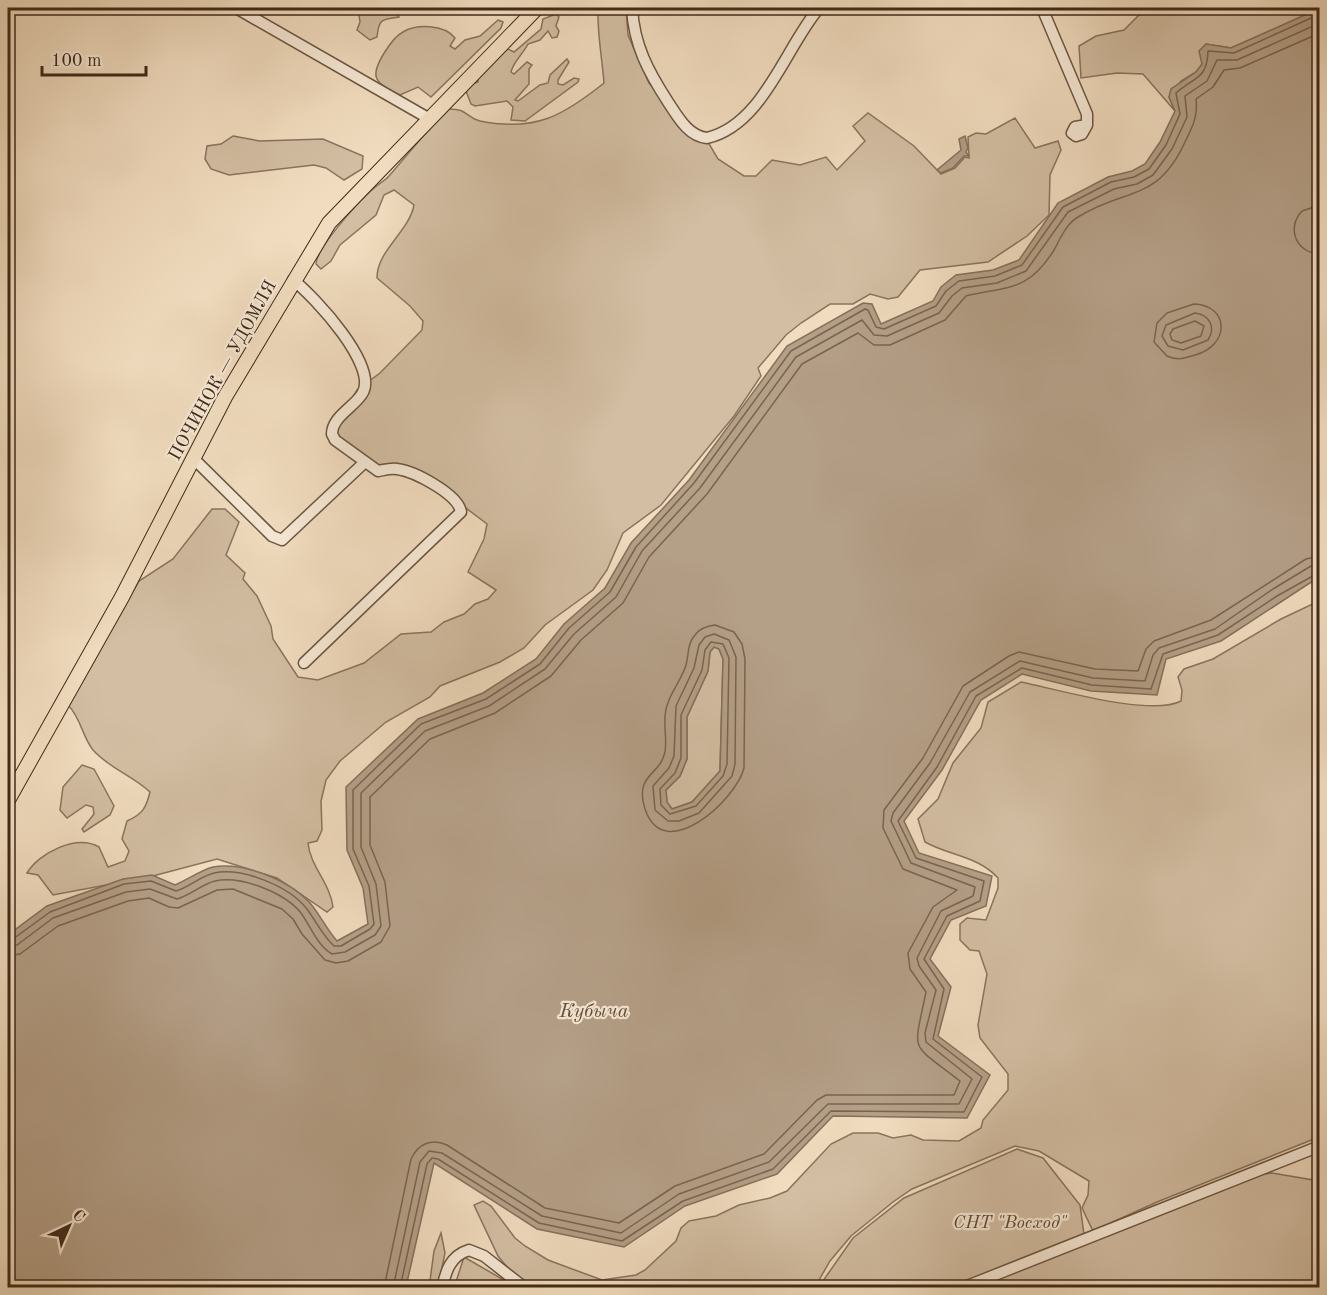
<svg xmlns="http://www.w3.org/2000/svg" width="1327" height="1295" viewBox="0 0 1327 1295" font-family="'Old Standard TT',serif">
  <style>
    .green { fill: #d3bea3; stroke: #89745e; stroke-width: 1.5 }
    .water { fill: #b49f87; stroke: #85705b; stroke-width: 1.5; fill-rule: evenodd }
    .lines { fill: none; stroke-linecap: round; stroke-linejoin: round }
    .shore { stroke: #7a6450; stroke-width: 1.5 }
    .minor-casing { stroke: #6c5642; stroke-width: 13 }
    .major-casing { stroke: #3f2a19; stroke-width: 16 }
    .minor { stroke: #f6e8d5; stroke-width: 10 }
    .major { stroke: #f1dcbf; stroke-width: 14 }
    .labels { text-anchor: middle; stroke-width: 4.5; stroke-linejoin: round; paint-order: stroke }
    .street-label { font-size: 18px; fill: #3f2a19; stroke: #f6e8d5 }
    .park-label { font-size: 18px; font-style: italic; fill: #5d4835; stroke: #f6e8d5 }
    .water-label { font-size: 20px; font-style: italic; fill: #624d3a; stroke: #f6e8d5 }
  </style>
  <rect width="100%" height="100%" fill="#f1dcbf"/>
  <filter id="stains"><feTurbulence type="fractalNoise" baseFrequency=".00333" numOctaves="4"/><feColorMatrix values="0 0 0 0 .2 0 0 0 0 .09 0 0 0 0 .02 0 0 0 .5 -.17"/></filter>
  <radialGradient id="worn" r=".72"><stop offset=".6" stop-color="#630" stop-opacity="0"/><stop offset="1" stop-color="#630" stop-opacity=".3"/></radialGradient>
  <g class="green">
    <path d="M 358,8 L 396,12 L 399,17 C 383,20 379,17 377,37 L 370,40 L 357,30 L 360,22 Z"/>
    <path d="M 598,8 L 626,8 L 628,35 L 649,83 L 667,105 L 708,142 L 718,159 L 744,176 L 756,176 L 772,160 L 800,165 L 826,157 L 837,170 L 865,141 L 853,126 L 868,113 L 914,146 L 941,174 L 955,168 L 965,157 L 969,158 L 968,137 L 976,133 L 986,134 L 1015,118 L 1035,148 L 1058,141 L 1061,150 L 1050,175 L 1049,215 L 1027,236 L 988,262 L 920,270 L 898,297 L 888,299 L 870,294 L 853,304 L 830,304 L 801,323 L 786,335 L 758,368 L 761,376 L 734,416 L 661,505 L 623,533 L 607,570 L 593,590 L 545,625 L 524,648 L 500,662 L 440,686 L 430,697 L 386,722 L 340,761 L 326,780 L 321,801 L 322,830 L 317,841 L 308,843 C 310,866 330,883 333,907 L 327,912 L 277,878 L 217,859 L 149,877 L 53,895 L 38,875 L 27,873 C 39,853 76,834 99,847 L 108,867 L 125,861 L 129,851 L 122,839 L 127,821 C 143,814 146,808 150,792 C 132,775 110,769 93,750 C 82,736 81,718 68,705 L 139,581 L 173,559 L 212,509 L 225,509 L 239,522 L 226,555 L 245,573 L 243,579 L 257,596 L 271,626 L 273,639 L 298,677 L 318,680 L 364,663 L 401,634 L 431,632 L 444,622 L 464,614 L 475,604 L 488,599 L 496,590 L 468,572 L 484,539 L 487,524 L 417,471 L 375,468 L 356,455 L 333,431 L 357,390 L 380,373 L 422,330 L 423,321 L 410,306 L 377,278 C 377,250 409,232 414,205 L 394,190 L 384,195 L 376,215 L 340,245 L 331,261 L 321,269 L 316,264 C 317,247 362,197 378,185 C 381,182 386,180 389,176 C 408,154 427,131 447,109 C 468,108 466,118 480,121 C 535,132 563,116 604,83 C 602,57 597,33 598,8 Z"/>
    <polygon points="1141,8 1319,8 1319,10 1231,48 1206,44 1202,65 1196,72 1181,81 1169,97 1175,111 1143,74 1117,73 1081,78 1079,46 1096,36 1124,30 1143,11"/>
    <path d="M 556,14 L 559,17 L 556,26 L 559,31 L 557,37 L 552,38 L 548,31 L 540,40 L 528,44 C 523,54 513,62 511,72 L 514,74 L 527,62 L 532,65 L 529,69 L 529,84 L 515,100 L 518,101 L 540,85 L 548,83 L 550,75 L 567,59 L 569,62 L 558,80 L 558,84 L 563,85 L 574,78 L 579,79 L 578,82 L 525,121 L 511,120 L 513,107 L 507,101 L 475,106 L 471,104 L 466,91 L 472,84 L 478,82 L 478,77 L 506,48 L 514,52 L 541,29 L 543,19 Z"/>
    <path d="M 498,20 L 503,22 L 501,28 L 431,97 L 418,87 L 400,95 C 393,91 381,87 377,79 C 371,68 393,37 403,32 C 416,24 444,24 455,38 L 450,46 L 455,49 L 465,40 L 480,36 Z"/>
    <polygon points="233,136 260,141 323,139 363,156 362,169 344,180 326,168 314,165 229,175 211,169 205,159 207,146 221,144"/>
    <path d="M 1319,597 L 1319,1137 L 1157,1202 L 1093,1231 L 1082,1208 L 1088,1195 L 1089,1181 L 1039,1151 L 1015,1146 L 912,1189 L 893,1202 L 851,1236 L 830,1261 L 815,1287 L 534,1287 L 511,1272 L 498,1256 L 474,1205 L 483,1201 L 491,1206 L 515,1238 L 525,1246 L 548,1260 L 602,1280 L 636,1275 L 645,1270 L 676,1241 L 681,1228 L 689,1221 L 716,1216 L 739,1205 L 770,1198 L 787,1191 L 831,1144 L 853,1133 L 878,1133 L 893,1138 L 911,1135 L 923,1140 L 959,1141 L 981,1128 L 983,1120 L 1008,1090 L 1008,1074 L 980,1038 L 978,1025 L 987,974 L 979,951 L 970,950 L 960,940 L 960,924 L 967,918 L 986,920 L 998,888 L 998,878 C 978,856 950,856 925,842 L 918,819 L 938,799 L 953,763 L 981,728 L 988,702 L 1021,682 C 1056,689 1151,717 1181,701 L 1182,690 L 1178,677 L 1184,669 L 1213,659 L 1281,619 L 1317,602 Z"/>
    <polygon points="714,647 719,649 723,659 720,771 692,802 672,809 667,802 666,790 680,776 687,759 687,717 708,671 710,652"/>
    <polygon points="82,765 94,769 114,806 110,815 84,832 82,829 94,814 93,807 86,805 67,818 60,810 63,787"/>
    <polygon points="1017,1149 1043,1158 1080,1205 1085,1242 1245,1177 1272,1173 1319,1181 1319,1287 818,1288 853,1238 904,1198"/>
    <polygon points="441,1233 445,1253 438,1287 429,1288 434,1251"/>
    <polygon points="464,1257 516,1287 454,1288"/>
  </g>
  <g class="water">
    <path d="M 1316,10 L 1320,10 L 1320,225 L 1316,229 L 1320,232 L 1319,577 L 1221,641 L 1166,659 L 1157,695 L 1091,691 L 1022,674 L 981,700 L 942,770 L 904,821 L 919,853 L 992,876 L 986,906 L 951,920 L 930,959 L 951,987 L 938,1036 L 990,1075 L 967,1118 L 833,1116 L 777,1174 L 685,1206 L 624,1247 L 537,1229 L 434,1163 L 406,1287 L 8,1287 L 8,935 L 47,906 L 123,879 L 152,875 L 175,885 C 187,880 201,870 213,867 C 244,862 289,880 310,903 C 319,913 327,930 337,941 L 368,924 L 363,888 L 347,850 L 346,787 L 418,719 L 483,693 L 536,659 L 564,624 L 605,588 L 631,543 L 689,480 L 787,346 L 863,303 L 872,304 L 881,324 L 933,301 L 941,287 L 956,275 L 993,270 L 1019,260 L 1058,203 L 1108,177 L 1132,171 L 1145,164 L 1160,142 L 1175,111 L 1169,97 L 1171,89 L 1196,72 L 1202,64 L 1199,51 L 1206,44 L 1231,48 ZM 714,647 L 719,649 L 723,659 L 720,771 L 692,802 L 672,809 L 667,802 L 666,790 L 680,776 L 687,759 L 687,717 L 708,671 L 710,652 Z"/>
    <polygon points="965,136 968,148 966,152 969,156 964,156 953,168 941,173 937,170 961,150 959,139"/>
  </g>
  <g class="lines">
    <g class="shore">
      <path d="M 1320,205 L 1302,211 C 1286,228 1296,253 1320,254"/>
      <path d="M 1194,304 C 1229,305 1231,345 1195,355 C 1184,358 1178,361 1167,356 L 1154,342 L 1157,323 L 1167,313 Z"/>
      <path d="M 1195,313 C 1210,315 1216,327 1208,340 L 1183,350 L 1168,346 L 1162,336 L 1166,325 Z"/>
      <polygon points="1195,321 1204,326 1201,336 1181,343 1172,340 1170,334 1173,329"/>
      <path d="M 715,625 L 734,632 L 742,644 L 745,659 L 744,768 C 736,800 664,866 645,809 C 634,774 660,776 665,752 C 667,740 664,728 665,716 C 666,697 681,682 686,665 C 689,654 687,644 695,635 C 700,628 707,626 715,625 Z"/>
      <polygon points="714,634 729,640 736,657 735,764 732,776 699,813 679,821 668,821 655,810 653,786 669,768 674,756 676,706 694,668 699,645 705,637"/>
      <polygon points="711,642 723,644 729,658 727,764 723,776 696,806 670,814 661,805 660,789 675,773 681,758 681,715 702,670 705,650"/>
      <path d="M 8,940 L 13,939 L 50,912 L 124,884 L 151,881 L 176,891 C 189,887 201,876 214,873 C 242,867 289,886 307,909 C 316,921 322,935 334,946 L 341,946 L 370,929 L 374,924 L 369,886 L 353,849 L 353,790 L 421,724 L 486,699 L 540,664 L 569,628 L 610,592 L 636,547 L 694,483 L 791,351 L 865,309 L 868,310 L 876,327 L 884,329 L 936,306 L 946,291 L 959,281 L 995,276 L 1022,265 L 1063,207 L 1111,182 L 1134,177 L 1149,169 L 1166,145 L 1180,114 L 1176,93 C 1195,76 1207,80 1208,51 L 1234,53 L 1320,14"/>
      <path d="M 8,947 L 17,945 L 53,918 L 126,892 L 150,889 L 177,899 C 191,895 202,884 215,881 C 241,875 285,893 301,913 C 311,927 317,945 332,954 L 345,952 L 375,935 L 381,926 L 376,884 L 361,847 L 361,793 L 425,731 L 489,706 L 545,669 L 574,634 L 616,597 L 642,551 L 700,488 L 796,357 L 862,320 L 874,335 L 887,336 L 939,313 L 952,296 L 962,288 L 997,283 L 1026,271 L 1068,212 L 1114,189 L 1137,184 L 1153,175 L 1172,149 L 1187,117 L 1185,96 L 1207,81 L 1217,60 L 1237,60 L 1320,23"/>
      <path d="M 8,956 L 20,954 L 58,926 L 128,901 L 149,898 L 169,907 L 178,908 L 217,890 L 233,889 L 282,909 L 293,919 L 302,934 L 325,960 L 336,963 L 348,961 L 381,942 L 390,926 L 385,882 L 370,845 L 370,797 L 430,739 L 495,713 L 551,676 L 581,640 L 623,603 L 649,557 L 707,494 L 802,364 L 858,333 L 874,345 L 890,345 L 945,320 L 966,296 C 1008,286 1028,292 1054,250 C 1060,239 1067,223 1078,217 C 1126,187 1157,203 1185,142 C 1193,126 1198,116 1196,99 L 1213,87 L 1224,70 L 1240,68 L 1320,33"/>
      <path d="M 384,1288 L 411,1159 C 418,1144 431,1138 447,1145 L 545,1208 L 619,1223 L 675,1186 L 764,1154 L 817,1100 L 826,1095 L 954,1095 L 960,1081 C 909,1041 913,1056 926,992 L 910,969 L 908,953 L 933,907 L 957,890 L 903,869 L 883,828 L 884,810 L 923,758 L 963,686 L 1009,656 L 1019,652 L 1095,669 L 1138,671 L 1146,649 L 1154,641 L 1211,620 L 1306,559 L 1320,556"/>
      <polyline points="393,1288 420,1162 429,1151 442,1153 542,1216 621,1233 679,1194 769,1162 828,1104 959,1104 972,1079 926,1042 925,1033 936,990 919,966 917,958 941,911 973,896 975,887 911,863 891,821 893,813 930,763 970,692 1020,661 1093,678 1145,681 1153,655 1159,648 1215,629 1273,589 1311,566 1320,565"/>
      <polyline points="400,1288 427,1164 432,1158 438,1159 539,1223 622,1241 683,1201 773,1169 831,1111 964,1112 982,1077 933,1039 944,989 924,959 947,916 980,901 984,881 916,858 898,821 937,767 976,696 1022,668 1092,685 1151,689 1163,654 1218,635 1277,596 1320,572"/>
    </g>
    <defs>
      <g id="minor">
        <polyline points="236,8 428,118"/>
        <path d="M 632,8 C 634,45 648,71 668,102 C 678,117 688,136 707,138 C 763,125 785,48 819,8"/>
        <polyline points="1042,8 1087,114 1087,125 1082,134 1076,136 1072,133 1075,127 1087,125"/>
        <path d="M 293,280 C 314,296 380,367 362,394 C 353,408 332,417 332,434 L 335,440 L 378,471 C 384,470 391,468 397,469 C 414,471 458,494 461,512 L 304,663"/>
        <polyline points="193,458 272,536 282,540 365,462"/>
        <path d="M 442,1288 C 446,1271 450,1256 469,1250 L 484,1256 L 525,1288"/>
        <polyline points="962,1288 1320,1146"/>
      </g>
      <polyline id="major" points="8,800 122,597 225,397 329,223 537,8"/>
    </defs>
    <use href="#minor" class="minor-casing"/>
    <use href="#major" class="major-casing"/>
    <use href="#minor" class="minor"/>
    <use href="#major" class="major"/>
  </g>
  <g class="labels">
    <g class="street-label">
      <text transform="translate(222 370) rotate(-61)" y="6">ПОЧИНОК — УДОМЛЯ</text>
    </g>
    <g class="park-label">
      <text x="1010" y="1228">СНТ "Восход"</text>
    </g>
    <g class="water-label">
      <text x="594" y="1017">Кубыча</text>
    </g>
  </g>
  <rect width="1327" height="1295" fill="none" stroke="#f1dcbf" stroke-width="30"/>
  <rect x="9" y="9" width="1309" height="1277" fill="none" stroke="#3f2a19" stroke-width="3"/>
  <rect x="15" y="15" width="1297" height="1265" fill="none" stroke="#3f2a19" stroke-width="1.5"/>
  <g transform="translate(69 1226) rotate(44)" stroke="#f6e8d5" stroke-width="4.5" paint-order="stroke">
  <path d="M0-4.5L10 22L0 15L-10 22Z" fill="#3f2a19"/>
  <text y="-9" font-size="16" font-weight="bold" text-anchor="middle" fill="#3f2a19">С</text>
  </g>
  <path d="M42 66v9h104v-9" fill="none" stroke="#3f2a19" stroke-width="3"/>
  <text x="51" y="66" font-size="18" fill="#3f2a19" stroke="#f6e8d5" stroke-width="4.5" paint-order="stroke">100 m</text>
  <rect width="100%" height="100%" filter="url(#stains)"/>
  <rect width="100%" height="100%" fill="url(#worn)"/>
</svg>
